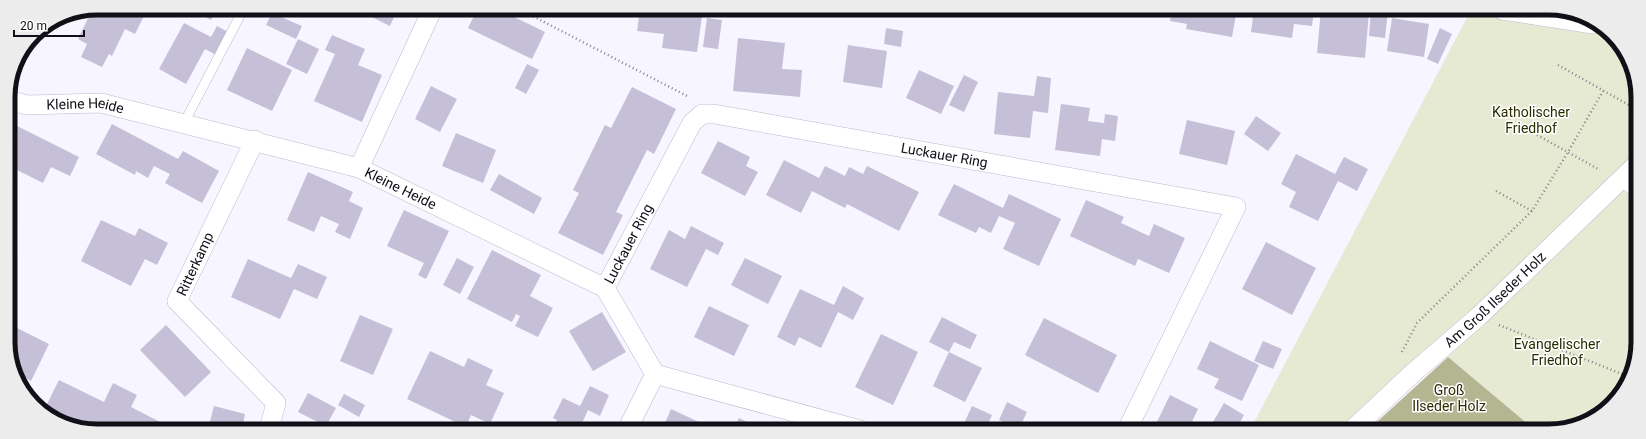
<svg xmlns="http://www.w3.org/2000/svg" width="1646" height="439" viewBox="0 0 1646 439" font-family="Roboto,sans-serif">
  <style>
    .green { fill: #e7ead2 }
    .forest { fill: #b4b692 }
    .building { fill: #c5c0d8 }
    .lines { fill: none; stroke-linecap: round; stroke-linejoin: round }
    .service-casing { stroke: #bdb8d0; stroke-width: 10 }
    .minor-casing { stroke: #bdb8d0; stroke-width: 20 }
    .path { stroke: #86848d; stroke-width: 2.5; stroke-dasharray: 1 3; stroke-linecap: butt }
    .service { stroke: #fff; stroke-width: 9 }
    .minor { stroke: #fff; stroke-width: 19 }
    .labels { text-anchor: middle; stroke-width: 3; stroke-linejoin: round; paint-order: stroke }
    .street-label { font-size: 14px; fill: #110f17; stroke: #fff }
    .park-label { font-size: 14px; fill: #2a2c00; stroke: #fff }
    .rim { fill: none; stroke: #110f17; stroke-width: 5 }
  </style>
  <rect width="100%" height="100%" fill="#f7f5ff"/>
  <g class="green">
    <polygon points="1471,10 1503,10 1593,24 1612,34 1636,80 1636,165 1347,431 1250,430"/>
    <polygon points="1636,172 1636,360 1608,409 1555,431 1536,431 1448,357"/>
  </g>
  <polygon class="forest" points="1448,357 1536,431 1367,431"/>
  <g class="building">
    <polygon points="111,8 132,8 145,14 135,34 125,29 112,56 109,54 102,67 81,57 87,44 78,39 92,10 107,17"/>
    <polygon points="188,8 210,8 216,11 211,20"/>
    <polygon points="353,8 398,8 390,26"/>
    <polygon points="478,8 496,8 545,32 532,59 468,28"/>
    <polygon points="640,9 667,10 667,9 703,9 697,52 662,48 664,34 637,31"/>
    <polygon points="1031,9 1071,9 1069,16 1030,11"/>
    <polygon points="1135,9 1163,9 1162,14"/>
    <polygon points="1172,9 1237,9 1232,37 1186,29 1187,24 1170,21"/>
    <polygon points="1254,9 1314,9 1312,26 1294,24 1292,38 1251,32"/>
    <polygon points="1321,9 1369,13 1365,58 1317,53"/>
    <polygon points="1371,10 1388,10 1385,38 1369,36"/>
    <polygon points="272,13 302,26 296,39 266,25"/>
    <polygon points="707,18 722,20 718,49 703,47"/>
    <polygon points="1392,18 1429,24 1424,57 1387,51"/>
    <polygon points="184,23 211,37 217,26 228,32 216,55 205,49 186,84 159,69"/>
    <polygon points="44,27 42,37 33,35 34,34"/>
    <polygon points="886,28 903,31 901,47 884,44"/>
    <polygon points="1440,28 1452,34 1438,64 1427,59"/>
    <polygon points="332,35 365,49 358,65 382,75 362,122 314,101 335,54 325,50"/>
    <polygon points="738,38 785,43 782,69 802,70 800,97 733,91"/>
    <polygon points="298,39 319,49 307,74 286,64"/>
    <polygon points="848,45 887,51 882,88 843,82"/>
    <polygon points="247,48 292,70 272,111 227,90"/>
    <polygon points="527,64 539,70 526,94 515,88"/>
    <polygon points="919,70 954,86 941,114 906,98"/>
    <polygon points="964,75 978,82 964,112 949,105"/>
    <polygon points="1037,76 1051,78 1048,113 1033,111 1030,138 994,134 998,92 1034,96"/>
    <polygon points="431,86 457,99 440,132 415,119"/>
    <polygon points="632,87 676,109 654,154 647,150 616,212 623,215 603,255 558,233 579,193 573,190 605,125 611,128"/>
    <polygon points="1061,104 1090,108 1088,121 1104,123 1105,114 1118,116 1115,141 1102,139 1100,156 1055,150"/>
    <polygon points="1256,116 1281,133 1268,151 1244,134"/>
    <polygon points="1187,120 1235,131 1227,165 1179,154"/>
    <polygon points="112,124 178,159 183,151 219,171 202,203 165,183 170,174 154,166 148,178 136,171 135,175 96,154"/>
    <polygon points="17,126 79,157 70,176 51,167 43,183 9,166 8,142"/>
    <polygon points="456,133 496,150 483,183 442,166"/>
    <polygon points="718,141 750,157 746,166 758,172 745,196 701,173"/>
    <polygon points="1296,154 1335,174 1344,157 1368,169 1357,191 1338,181 1318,221 1289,207 1296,192 1281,184"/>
    <polygon points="784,160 819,178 825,166 845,176 849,167 863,174 867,166 919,192 899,231 847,204 845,208 812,191 801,213 766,195"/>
    <polygon points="308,172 353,192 349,201 363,208 350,239 335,232 339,224 321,216 314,232 287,220"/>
    <polygon points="499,174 542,198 534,214 490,190"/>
    <polygon points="954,184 1003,208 1009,194 1061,219 1039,266 1003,249 1015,223 999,216 991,233 979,227 976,233 938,215"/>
    <polygon points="1086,200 1124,217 1121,223 1149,236 1154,224 1185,238 1169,273 1138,259 1135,266 1070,236"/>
    <polygon points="404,210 449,231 426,279 418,275 424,263 387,246"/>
    <polygon points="101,220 135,236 139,228 168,243 157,265 145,259 131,286 81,261"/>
    <polygon points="691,226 724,243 718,255 706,249 687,287 650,269 669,230 685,239"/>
    <polygon points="1266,242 1316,268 1292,315 1242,289"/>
    <polygon points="492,250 541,275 530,296 553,308 538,337 515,326 520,316 516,314 512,322 467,299"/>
    <polygon points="457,258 474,267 460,294 443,285"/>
    <polygon points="745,258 782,276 768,304 731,285"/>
    <polygon points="248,259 291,278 298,264 327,277 317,299 294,289 280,319 231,297"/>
    <polygon points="843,286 864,298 853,320 838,312 821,348 799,337 795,346 777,337 800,289 834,305"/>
    <polygon points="709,306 749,325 734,356 694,337"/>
    <polygon points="602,312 626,352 593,371 569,331"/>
    <polygon points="360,315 393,329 373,375 340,361"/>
    <polygon points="942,317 977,335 970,349 954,342 949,352 929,342"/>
    <polygon points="1044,318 1117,355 1098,393 1025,355"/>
    <polygon points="166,325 211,372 185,397 140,350"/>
    <polygon points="15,327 49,344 31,381 17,374 10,360 10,338"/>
    <polygon points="881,334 918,352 893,405 855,387"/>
    <polygon points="1210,341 1259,365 1242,401 1214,388 1219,379 1197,369"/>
    <polygon points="1263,341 1282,349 1273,369 1254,361"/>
    <polygon points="430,351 464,367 468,358 493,370 486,385 504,393 490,424 471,415 466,427 407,399"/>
    <polygon points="949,352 982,368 965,402 933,386"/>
    <polygon points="59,380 104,402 113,383 137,395 131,407 168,426 166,429 79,429 44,410"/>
    <polygon points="590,386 609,395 600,416 588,410 579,430 553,430 557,420 553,418 563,398 580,406"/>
    <polygon points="308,393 336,408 326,426 298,412"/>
    <polygon points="344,394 365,405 359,417 338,405"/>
    <polygon points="1170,395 1198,409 1188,430 1163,430 1155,426"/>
    <polygon points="1007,402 1027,412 1019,429 999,420"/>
    <polygon points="1224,403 1244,415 1236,430 1228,430 1213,422"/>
    <polygon points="214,406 245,414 242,429 208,429"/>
    <polygon points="972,406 992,415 985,430 961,430"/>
    <polygon points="671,409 716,430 662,430"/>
    <polygon points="739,418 763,430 733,430"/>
  </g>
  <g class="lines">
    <defs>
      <g id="service">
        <polyline points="184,123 244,8"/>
        <polyline points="1619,181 1636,193"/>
      </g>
      <g id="minor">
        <polyline points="1502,10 1593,24"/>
        <path id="s1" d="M 8,100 L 27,105 L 101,103 L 359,168 L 605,288"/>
        <polyline points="255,140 177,301 276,403 269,429"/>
        <polyline points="359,168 433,8"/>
        <polyline points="627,430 655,374"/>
        <path id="s2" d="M 860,430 L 655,374 L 605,288 L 692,123 L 702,114 L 714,114 L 1236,207 L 1127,430"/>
        <path id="s3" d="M 1351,431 L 1413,373 L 1478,317 L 1636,165"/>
      </g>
    </defs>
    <use href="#service" class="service-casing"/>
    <use href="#minor" class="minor-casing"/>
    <g class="path">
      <polyline points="519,9 689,97"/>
      <polyline points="1558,65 1636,109"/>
      <polyline points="1537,135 1600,170"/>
      <polyline points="1496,191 1532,211"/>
      <polyline points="1499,325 1627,376"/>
      <polyline points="1402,352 1417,323 1532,211 1568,152 1603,91"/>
      <polyline points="1622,374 1636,360"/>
    </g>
    <use href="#service" class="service"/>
    <use href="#minor" class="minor"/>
  </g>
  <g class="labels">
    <g class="street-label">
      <text dy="5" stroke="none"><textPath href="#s1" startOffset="78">Kleine Heide</textPath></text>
      <text dy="5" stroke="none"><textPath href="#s2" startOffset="758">Luckauer Ring</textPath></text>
      <text dy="5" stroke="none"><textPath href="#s1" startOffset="406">Kleine Heide</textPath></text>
      <text dy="5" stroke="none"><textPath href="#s2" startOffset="362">Luckauer Ring</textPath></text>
      <text transform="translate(195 264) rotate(-65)" y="5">Ritterkamp</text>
      <text dy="5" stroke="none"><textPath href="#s3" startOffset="195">Am Groß Ilseder Holz</textPath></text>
    </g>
    <g class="park-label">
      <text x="1531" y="117">Katholischer<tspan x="1531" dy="16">Friedhof</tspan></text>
      <text x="1557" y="349">Evangelischer<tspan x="1557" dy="16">Friedhof</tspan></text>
      <text x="1449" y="395">Groß<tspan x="1449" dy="16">Ilseder Holz</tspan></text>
    </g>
  </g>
  <path d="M0 0H1646V439H0ZM97 15H1549A82 82 0 0 1 1631 97V342A82 82 0 0 1 1549 424H97A82 82 0 0 1 15 342V97A82 82 0 0 1 97 15Z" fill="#ececec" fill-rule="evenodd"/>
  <path class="rim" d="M97 15H1549A82 82 0 0 1 1631 97V342A82 82 0 0 1 1549 424H97A82 82 0 0 1 15 342V97A82 82 0 0 1 97 15Z"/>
  <path d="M14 30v6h70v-6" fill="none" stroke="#110f17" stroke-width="2"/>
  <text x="20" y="30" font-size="12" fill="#110f17" stroke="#ffffff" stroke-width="3" paint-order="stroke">20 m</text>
</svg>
